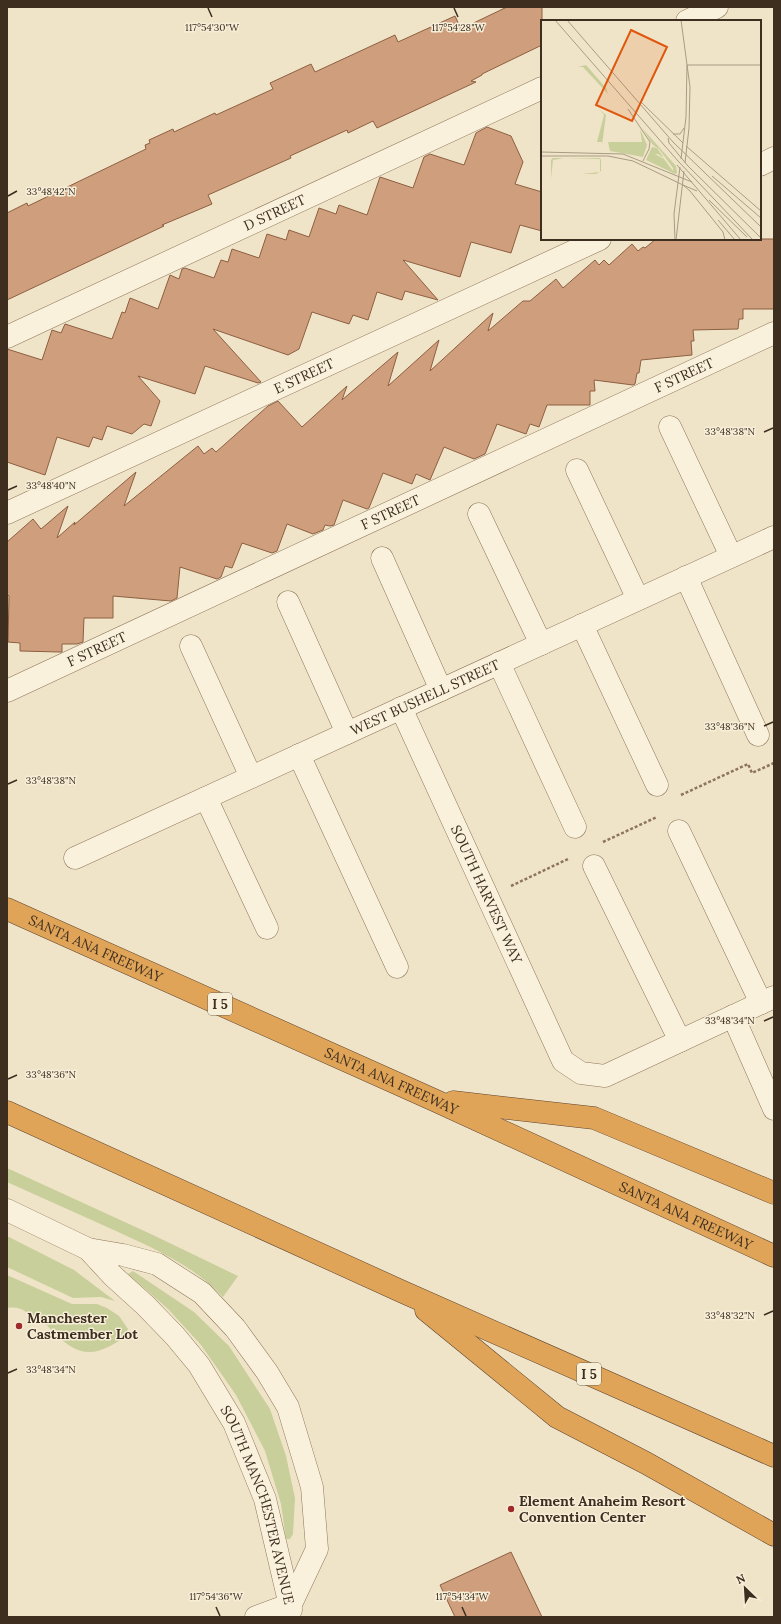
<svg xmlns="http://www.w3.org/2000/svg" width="781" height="1624" viewBox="0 0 781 1624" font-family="Lora,serif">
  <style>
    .green { fill: #c9cf9b }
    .building { fill: #cf9f7d; stroke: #8d5f41 }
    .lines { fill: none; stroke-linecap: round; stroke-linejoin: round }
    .minor-casing { stroke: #8d765c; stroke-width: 23 }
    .highway-casing { stroke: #5b4430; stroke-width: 23 }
    .path { stroke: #8d765c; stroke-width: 2.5; stroke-dasharray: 3 2; stroke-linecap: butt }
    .minor { stroke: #faf1dc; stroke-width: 22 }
    .highway { stroke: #e0a458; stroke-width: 22 }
    .ticks { fill: none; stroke: #3d2e20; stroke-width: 1.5 }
    .poi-dot { fill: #9e2a2b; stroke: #f7eed8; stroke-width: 1.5 }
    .labels { text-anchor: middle; stroke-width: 3; stroke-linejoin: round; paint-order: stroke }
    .shield { fill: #f7eed8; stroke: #756857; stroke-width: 1 }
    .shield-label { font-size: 13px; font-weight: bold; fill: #3d2e20 }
    .street-label { font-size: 14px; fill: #3d2e20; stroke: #f7eed8 }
    .poi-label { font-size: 14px; font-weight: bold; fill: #3d2e20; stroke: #f7eed8; text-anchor: start }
    .inset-road { fill: none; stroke: #a89b85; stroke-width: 1 }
    .view { fill: #df570d; fill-opacity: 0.15; stroke: #df570d; stroke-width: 2 }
    .inset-edge { fill: none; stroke: #3d2e20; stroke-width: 2 }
    .ticks-label { font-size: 10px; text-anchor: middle; fill: #3d2e20; stroke: #f7eed8; stroke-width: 3; stroke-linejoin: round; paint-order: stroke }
  </style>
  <rect width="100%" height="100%" fill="#f0e4c8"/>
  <g class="green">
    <path d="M 7,1168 L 153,1235 L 238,1276 L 223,1297 C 191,1263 148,1246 107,1227 C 74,1212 40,1197 7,1182 Z"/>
    <polygon points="7,1236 74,1270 115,1301 101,1297 73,1298 7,1267"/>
    <polygon points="133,1271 194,1312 229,1346 270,1409 286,1456 295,1498 293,1534 290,1539 286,1539 281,1504 265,1451 236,1395 201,1345 168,1309 128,1274"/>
    <path d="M 7,1275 L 72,1304 L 97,1304 L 107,1308 L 119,1316 L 128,1329 L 126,1337 C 115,1343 101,1353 88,1352 C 70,1352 49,1329 39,1315 L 35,1321 C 26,1311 21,1306 7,1308 Z"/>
  </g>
  <g class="building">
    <polygon points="507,7 542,7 542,45 482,74 482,75 471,81 476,82 377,128 373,121 348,133 347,130 290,156 291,158 208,195 212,204 162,225 164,226 7,300 7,213 27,203 28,206 146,149 145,145 150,143 149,140 173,129 174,132 215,113 216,115 273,89 270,83 311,64 315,72 395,35 398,42 455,16 461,29"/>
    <polygon points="487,127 511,136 523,162 515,184 542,192 542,231 520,225 511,253 471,242 460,277 403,260 438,300 405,291 402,300 377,292 368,320 353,315 349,324 312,312 299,349 288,355 213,329 261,382 258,383 205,366 195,394 138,376 160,401 151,426 144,424 132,434 107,426 102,440 93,437 89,447 57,437 45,475 7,462 7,349 42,360 52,330 61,333 65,324 112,339 122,312 125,313 130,298 158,309 170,275 179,279 182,269 185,268 214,278 221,260 228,262 232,249 259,258 267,234 286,240 289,230 309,237 319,208 336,214 339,205 367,215 380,177 413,188 424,157 430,154 464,165 476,133"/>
    <polygon points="656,239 774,239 774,309 743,309 743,319 739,319 738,329 693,330 694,341 691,341 692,355 641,360 639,373 637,373 635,384 633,385 594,380 595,391 590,391 590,405 547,405 539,427 530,424 526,434 497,424 485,454 474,459 444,447 430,480 416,474 412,484 383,473 369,508 367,509 343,500 334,525 330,526 325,525 323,530 313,534 287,524 277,551 272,553 242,543 232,568 225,566 221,577 217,579 180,567 177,598 171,601 113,596 113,618 84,618 83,642 77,644 62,644 62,652 60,652 20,651 20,643 8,642 9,596 7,594 7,542 33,519 41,529 68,506 57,538 75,522 74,525 136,472 124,506 198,446 204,454 212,448 216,452 268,406 278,401 302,427 347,386 342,400 398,352 388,386 439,340 430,371 493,313 488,331 523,301 530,301 556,279 563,288 595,260 599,265 604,260 609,265 632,244 638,251 643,247 645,248"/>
    <polygon points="511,1552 542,1617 455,1617 440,1585"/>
  </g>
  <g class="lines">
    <defs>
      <g id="minor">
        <polyline points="687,21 717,7"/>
        <polyline points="760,165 774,158"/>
        <path id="s1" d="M 7,337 L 542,88"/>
        <polyline points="670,427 731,556"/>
        <polyline points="577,470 638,599"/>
        <path id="s2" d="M 7,513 L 600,239"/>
        <polyline points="479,514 541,644"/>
        <polyline points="382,558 441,690"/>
        <polyline points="686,577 758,735"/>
        <polyline points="288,602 347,733"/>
        <polyline points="582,625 657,785"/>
        <polyline points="191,646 251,777"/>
        <polyline points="499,663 575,827"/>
        <path id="s3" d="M 7,691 L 774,333"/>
        <path id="s4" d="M 401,708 L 563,1061 L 581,1073 L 605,1076 L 774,997"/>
        <polyline points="299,755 397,967"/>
        <polyline points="206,798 267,928"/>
        <polyline points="679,831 761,1003"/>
        <path id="s5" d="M 75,858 L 774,537"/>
        <polyline points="594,866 680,1041"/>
        <polyline points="733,1016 774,1109"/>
        <polyline points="7,1210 88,1249 123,1255 157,1264 202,1293 235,1328 267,1372 288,1407 312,1487 317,1549 291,1604"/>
        <path id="s6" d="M 88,1249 L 113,1276 L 145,1305 L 175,1336 L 199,1365 L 234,1423 L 265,1499 L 291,1610"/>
        <polyline points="256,1617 291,1604"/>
      </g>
      <g id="highway">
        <path id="s7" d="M 7,909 L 434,1100 L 774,1256"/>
        <polyline points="453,1102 594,1118 774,1193"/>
        <polyline points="7,1112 403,1292 774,1456"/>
        <polyline points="426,1310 557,1417 646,1463 774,1535"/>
      </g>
    </defs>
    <use href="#minor" class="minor-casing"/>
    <use href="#highway" class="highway-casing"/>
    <g class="path">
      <polyline points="681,795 748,764 752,773 774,763"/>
      <polyline points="603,842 657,817"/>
      <polyline points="511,886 568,859"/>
    </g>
    <use href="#minor" class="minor"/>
    <use href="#highway" class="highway"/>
  </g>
  <path class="ticks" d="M 208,8 L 212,17M 454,8 L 458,17M 8,196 L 17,191M 764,432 L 773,428M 8,490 L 17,486M 764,726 L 773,722M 8,784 L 17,780M 764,1021 L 773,1017M 8,1079 L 17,1075M 764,1315 L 773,1311M 8,1373 L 17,1369M 216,1607 L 220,1616M 462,1607 L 466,1616"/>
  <g class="poi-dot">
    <circle cx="19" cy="1326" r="4"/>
    <circle cx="511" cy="1509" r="4"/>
  </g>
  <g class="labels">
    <g class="shield">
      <rect x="208" y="993" width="24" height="22" rx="3"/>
      <rect x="577" y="1363" width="24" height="22" rx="3"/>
    </g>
    <g class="shield-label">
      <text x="220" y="1009">I 5</text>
      <text x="589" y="1379">I 5</text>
    </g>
    <g class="street-label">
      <text dy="5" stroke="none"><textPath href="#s1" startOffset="295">D STREET</textPath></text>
      <text dy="5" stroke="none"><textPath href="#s3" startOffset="747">F STREET</textPath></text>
      <text dy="5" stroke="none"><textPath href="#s2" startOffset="327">E STREET</textPath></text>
      <text dy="5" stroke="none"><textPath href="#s3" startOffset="423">F STREET</textPath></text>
      <text dy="5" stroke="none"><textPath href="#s3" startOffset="99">F STREET</textPath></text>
      <text dy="5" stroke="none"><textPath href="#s5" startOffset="385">WEST BUSHELL STREET</textPath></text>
      <text dy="5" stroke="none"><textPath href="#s4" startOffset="205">SOUTH HARVEST WAY</textPath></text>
      <text dy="5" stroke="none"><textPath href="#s7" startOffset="97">SANTA ANA FREEWAY</textPath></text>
      <text dy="5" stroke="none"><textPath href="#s7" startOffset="421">SANTA ANA FREEWAY</textPath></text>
      <text dy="5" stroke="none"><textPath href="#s7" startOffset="745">SANTA ANA FREEWAY</textPath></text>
      <text dy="5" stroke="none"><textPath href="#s6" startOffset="314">SOUTH MANCHESTER AVENUE</textPath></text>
    </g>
    <g class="poi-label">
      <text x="27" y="1323">Manchester<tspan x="27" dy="16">Castmember Lot</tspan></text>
      <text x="519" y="1506">Element Anaheim Resort<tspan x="519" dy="16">Convention Center</tspan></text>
    </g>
  </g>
  <g transform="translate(541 20)">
    <rect width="220" height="220" fill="#f0e4c8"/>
    <path d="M 45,45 L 65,68 L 67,74 L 42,47 L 37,47 ZM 59,90 L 65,95 L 61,125 L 61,122 L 56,122 L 63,95 ZM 101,108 L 135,146 L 136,153 L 134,154 L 105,140 L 111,127 L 116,128 L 123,138 L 117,134 L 114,134 L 123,139 L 132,151 L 132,148 L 118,129 L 112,125 ZM 99,109 L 106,125 L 102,137 L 69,131 L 67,122 L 101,122 ZM 12,138 L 59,138 L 60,140 L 60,151 L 55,154 L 41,154 L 59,152 L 59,139 L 23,138 L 12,140 L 10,159 L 10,140 Z" fill="#c9cf9b"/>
    <path class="inset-road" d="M 14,0 L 137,141 L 212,220M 26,0 L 132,122 L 220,207M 140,0 L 149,67 L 148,108 L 144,143M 146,45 L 220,45M 100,82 L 142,123M 87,89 L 109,122 L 108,129 L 102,141M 132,114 L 139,114 L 143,108M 127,118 L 128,123 L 147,146 L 220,218M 145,126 L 220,191M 0,132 L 82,134 L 151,162M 0,136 L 67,136 L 92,141 L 142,165 L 149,171 L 182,212 L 184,220M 140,139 L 145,97 L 146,45M 136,145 L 200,220M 171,156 L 220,198M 142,165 L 156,171M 168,180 L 206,217M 177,200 L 194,220M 134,220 L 133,194 L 139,147M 135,220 L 143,151"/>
    <path class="view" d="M 90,10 L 126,27 L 91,101 L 55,85 Z"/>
    <rect width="220" height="220" class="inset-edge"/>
  </g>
  <g class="ticks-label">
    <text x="212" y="31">117°54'30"W</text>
    <text x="458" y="31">117°54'28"W</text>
    <text x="51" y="195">33°48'42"N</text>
    <text x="730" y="435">33°48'38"N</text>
    <text x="51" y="489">33°48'40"N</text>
    <text x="730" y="730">33°48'36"N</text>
    <text x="51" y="784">33°48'38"N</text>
    <text x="730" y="1024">33°48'34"N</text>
    <text x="51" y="1078">33°48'36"N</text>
    <text x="730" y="1319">33°48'32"N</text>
    <text x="51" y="1373">33°48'34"N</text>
    <text x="216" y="1600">117°54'36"W</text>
    <text x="462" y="1600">117°54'34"W</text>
  </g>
  <rect width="781" height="1624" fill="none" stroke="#3d2e20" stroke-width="16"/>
  <g transform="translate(745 1588) rotate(335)" stroke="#f7eed8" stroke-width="3" paint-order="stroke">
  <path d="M0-3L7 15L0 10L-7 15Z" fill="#3d2e20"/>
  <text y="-6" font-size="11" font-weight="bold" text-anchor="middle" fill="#3d2e20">N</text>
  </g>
</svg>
